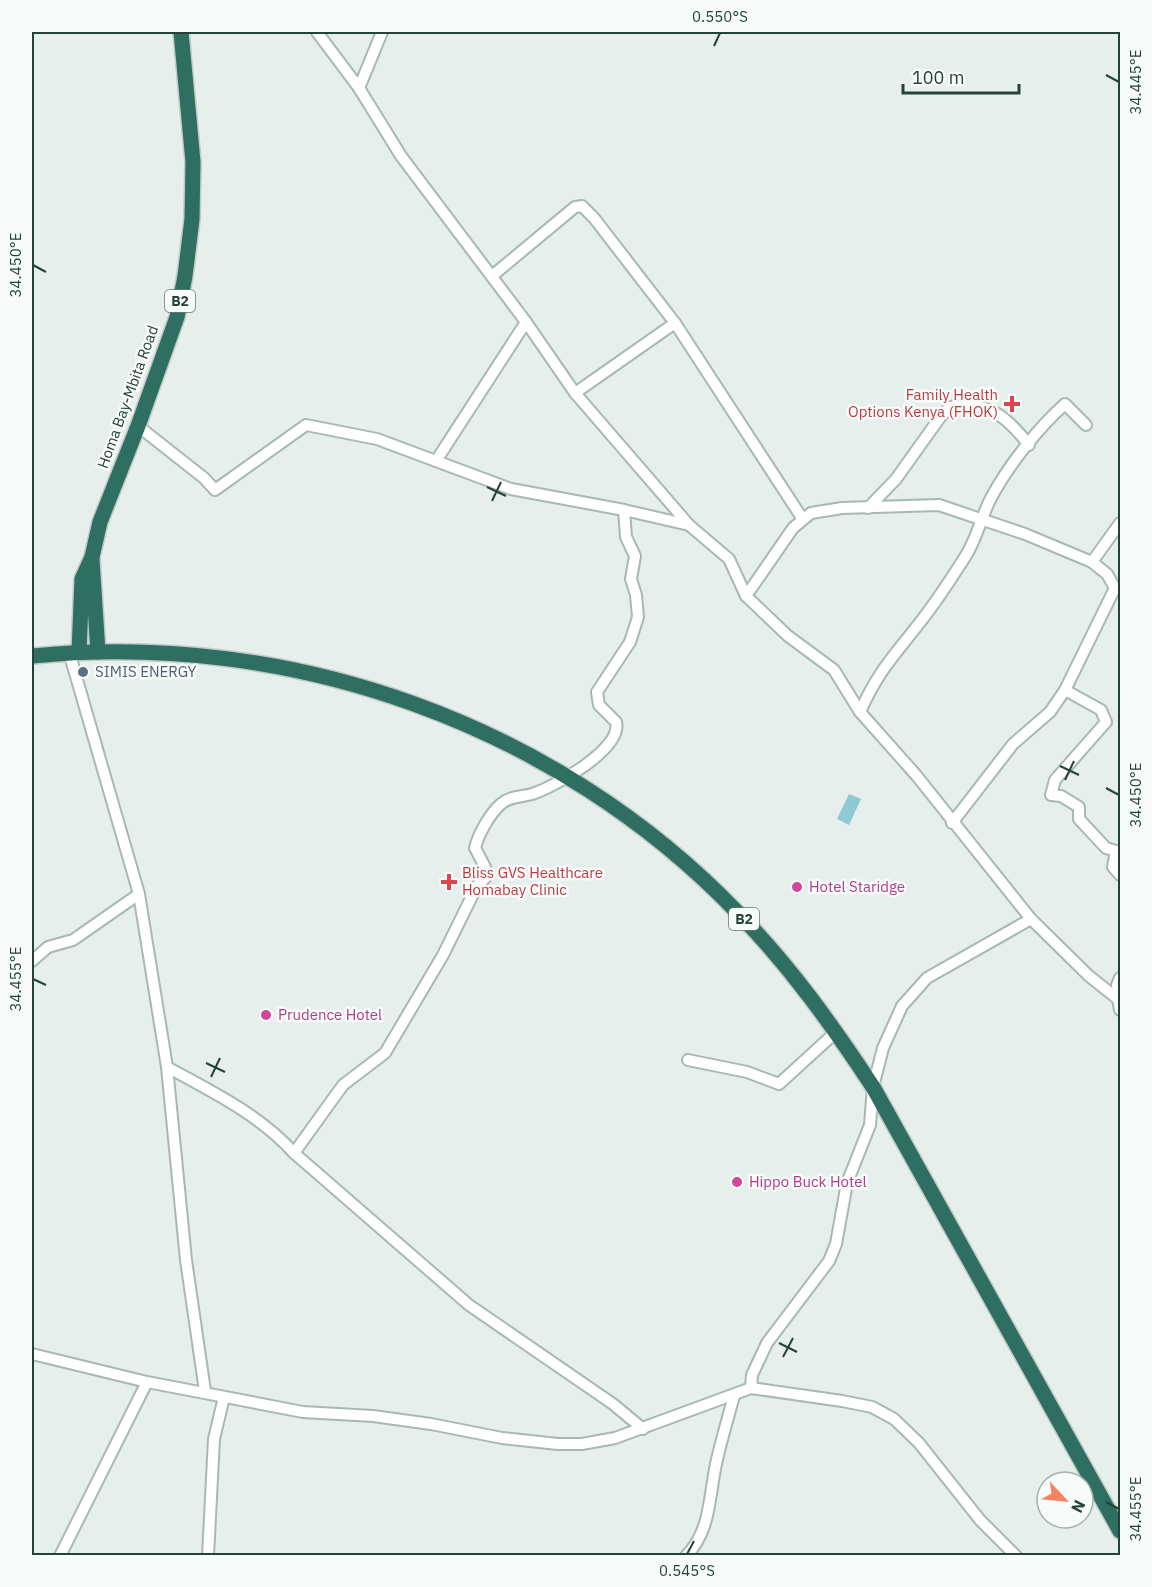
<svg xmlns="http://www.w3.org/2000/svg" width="1152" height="1587" viewBox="0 0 1152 1587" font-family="'IBM Plex Sans',sans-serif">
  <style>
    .water { fill: #8ec9d4 }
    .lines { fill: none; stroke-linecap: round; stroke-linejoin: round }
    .minor-casing { stroke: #a8b8b2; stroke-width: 14 }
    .highway-casing { stroke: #c2cac8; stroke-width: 18 }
    .minor { stroke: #fff; stroke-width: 10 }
    .highway { stroke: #2f6f62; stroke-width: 15 }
    .ticks { fill: none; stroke: #24423a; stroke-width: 2 }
    .health-dot { fill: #e0444e; stroke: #f7fbf9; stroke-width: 2 }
    .service-dot { fill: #5c6f8a; stroke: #f7fbf9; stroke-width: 2 }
    .hotel-dot { fill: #d1479c; stroke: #f7fbf9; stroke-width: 2 }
    .labels { text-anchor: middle; stroke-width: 5; stroke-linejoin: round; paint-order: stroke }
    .shield { fill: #f7fbf9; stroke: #637a73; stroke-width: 1.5 }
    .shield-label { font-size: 14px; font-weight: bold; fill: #24423a }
    .health-label { font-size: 15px; fill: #be3a42; stroke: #f7fbf9; text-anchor: end }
    .street-label { font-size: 15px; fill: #24423a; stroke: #f7fbf9 }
    .service-label { font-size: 15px; fill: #4e5e75; stroke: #f7fbf9; text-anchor: start }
    .hotel-label { font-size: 15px; fill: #b23c85; stroke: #f7fbf9; text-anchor: start }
    .neatline { fill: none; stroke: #24423a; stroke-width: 2 }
    .ticks-label { font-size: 15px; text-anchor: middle; fill: #24423a }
  </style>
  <rect width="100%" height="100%" fill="#e6efeb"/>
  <polygon class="water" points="849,794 861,799 849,825 837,819"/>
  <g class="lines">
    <defs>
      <g id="minor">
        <polyline points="317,32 359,88 401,156 526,322 575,393 689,525 729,559 746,596 788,636 834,670 860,712 916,775 1031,919 1089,976 1118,999 1120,1010"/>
        <polyline points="359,88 382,32"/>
        <polyline points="492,276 575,207 582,206 594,218 675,323 802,518"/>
        <polyline points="575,393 675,323"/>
        <polyline points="138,426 204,478 215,490 306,425 377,439 511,489 624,510"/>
        <polyline points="436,461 526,322"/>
        <path d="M 868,508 L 896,479 L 941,416 L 950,407 C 987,399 1008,418 1029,445"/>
        <polyline points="1092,562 1120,523"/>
        <polyline points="746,596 793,528 811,513 842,508 939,505 1025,534 1092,562 1107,574 1115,588 1065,690 1050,712 1013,744 952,823"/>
        <polyline points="69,652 139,894 167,1067 186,1260 205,1391"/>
        <polyline points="1065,690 1101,710 1106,722 1055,780 1051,795 1061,796 1079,807 1079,819 1106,848 1116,851 1113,867 1120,875"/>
        <path d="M 860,712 C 878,671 894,656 921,621 C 937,601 951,579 965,557 C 977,539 981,517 991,498 C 1008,466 1038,428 1065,404 L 1086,425"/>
        <polyline points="32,961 48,947 73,940 139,894"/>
        <polyline points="1120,1001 1117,985 1120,978"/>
        <polyline points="688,1060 747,1072 779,1084 837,1031"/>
        <path d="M 167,1067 C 212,1092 259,1114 294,1153 L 469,1305 L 613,1404 L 643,1429"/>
        <path d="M 294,1153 L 343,1085 L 385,1053 L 443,955 L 477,886 L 486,877 L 485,867 L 475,848 C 478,835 490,813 501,804 C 510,796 521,797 532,794 C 554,787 623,749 616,722 L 599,705 L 597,692 L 630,642 L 638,617 L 636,595 L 631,579 L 635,556 L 626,537 L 624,510 L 689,525"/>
        <polyline points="32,1354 147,1382 303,1412 373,1416 431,1424 502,1438 558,1444 582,1444 615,1438 751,1388 842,1401 872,1407 894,1419 919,1443 980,1520 1016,1556"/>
        <polyline points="751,1388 752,1375 767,1343 829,1261 836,1244 847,1183 870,1125 873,1087 883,1048 902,1006 927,978 1031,919"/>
        <polyline points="60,1556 147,1382"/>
        <polyline points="208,1556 214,1439 224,1397"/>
        <path d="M 686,1556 C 711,1531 709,1496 716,1464 C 721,1441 728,1418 734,1396"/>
      </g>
      <g id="highway">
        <polyline points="92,560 98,652"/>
        <polyline points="79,652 82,579 92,557 100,522 138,426 177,317 185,276 192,219 193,162 181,32"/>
        <path d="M 32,656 C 290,630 557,724 738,913 C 790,966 832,1025 873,1087 L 1120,1531"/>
      </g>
    </defs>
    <use href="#minor" class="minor-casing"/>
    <use href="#highway" class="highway-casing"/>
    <use href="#minor" class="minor"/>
    <use href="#highway" class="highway"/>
  </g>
  <path class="ticks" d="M 714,46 L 720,33M 1106,75 L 1119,82M 33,265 L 46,272M 487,487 L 506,496M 492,501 L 501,482M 1060,766 L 1079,775M 1065,780 L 1074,761M 1106,788 L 1119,795M 33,979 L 46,985M 206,1063 L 225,1072M 211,1077 L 220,1058M 779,1343 L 797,1352M 783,1357 L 793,1338M 1106,1502 L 1119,1509M 687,1554 L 694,1541"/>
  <g class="health-dot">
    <path d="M1009 395h6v6h6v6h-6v6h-6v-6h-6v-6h6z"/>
    <path d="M446 873h6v6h6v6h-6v6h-6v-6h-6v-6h6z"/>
  </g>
  <circle class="service-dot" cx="83" cy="672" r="6"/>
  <g class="hotel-dot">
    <circle cx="797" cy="887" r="6"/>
    <circle cx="266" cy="1015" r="6"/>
    <circle cx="737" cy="1182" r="6"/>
  </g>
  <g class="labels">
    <g class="shield">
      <rect x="165" y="290" width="30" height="22" rx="4.5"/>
      <rect x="729" y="908" width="30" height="22" rx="4.5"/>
    </g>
    <g class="shield-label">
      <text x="180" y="306">B2</text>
      <text x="744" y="924">B2</text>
    </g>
    <g class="health-label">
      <text x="998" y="400">Family Health<tspan x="998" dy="17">Options Kenya (FHOK)</tspan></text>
      <text x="462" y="878" text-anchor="start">Bliss GVS Healthcare<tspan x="462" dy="17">Homabay Clinic</tspan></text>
    </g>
    <g class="street-label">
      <text transform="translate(128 397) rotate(-70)" y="5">Homa Bay-Mbita Road</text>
    </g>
    <g class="service-label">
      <text x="95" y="677">SIMIS ENERGY</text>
    </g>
    <g class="hotel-label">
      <text x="809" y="892">Hotel Staridge</text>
      <text x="278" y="1020">Prudence Hotel</text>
      <text x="749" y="1187">Hippo Buck Hotel</text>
    </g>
  </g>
  <rect width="1152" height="1587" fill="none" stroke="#f7fbf9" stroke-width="66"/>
  <g transform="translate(1065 1500) rotate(116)"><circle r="28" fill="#f7fbf9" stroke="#a3b1ad" stroke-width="1.5"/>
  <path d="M0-4.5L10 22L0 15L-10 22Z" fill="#f4845f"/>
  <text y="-9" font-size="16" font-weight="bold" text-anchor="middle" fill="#24423a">N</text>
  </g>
  <path d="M903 84v9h116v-9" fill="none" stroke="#24423a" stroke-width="3"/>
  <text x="912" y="84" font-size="18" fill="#24423a" stroke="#f7fbf9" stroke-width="4.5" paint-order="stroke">100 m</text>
  <rect x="33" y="33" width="1086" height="1521" class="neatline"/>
  <g class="ticks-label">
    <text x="720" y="22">0.550°S</text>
    <text transform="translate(1136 82) rotate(-90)" y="5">34.445°E</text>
    <text transform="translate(16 265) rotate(-90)" y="5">34.450°E</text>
    <text transform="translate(1136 795) rotate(-90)" y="5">34.450°E</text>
    <text transform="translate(16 979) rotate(-90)" y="5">34.455°E</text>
    <text transform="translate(1136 1509) rotate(-90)" y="5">34.455°E</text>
    <text x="687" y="1576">0.545°S</text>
  </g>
</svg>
